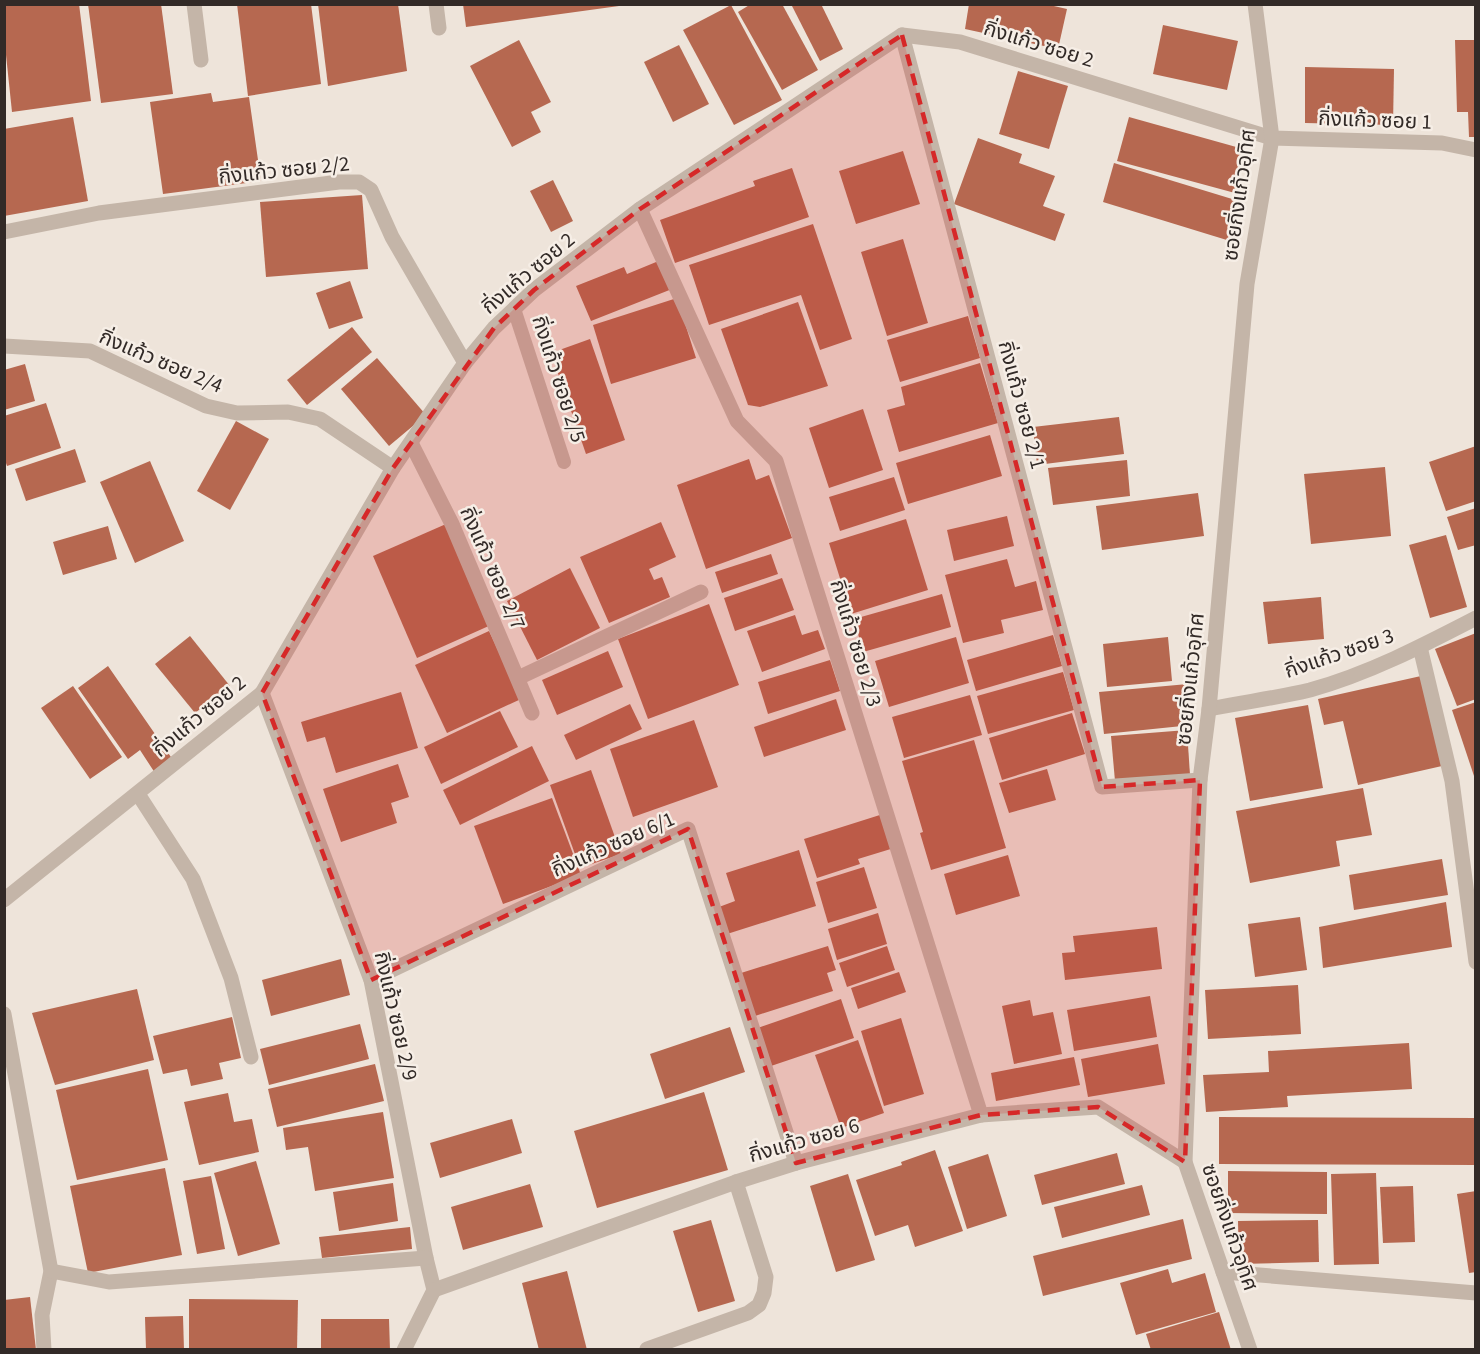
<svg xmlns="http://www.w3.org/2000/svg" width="1480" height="1354" viewBox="0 0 1480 1354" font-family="'Source Sans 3','Noto Sans Thai',sans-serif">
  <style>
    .building { fill: #b66850 }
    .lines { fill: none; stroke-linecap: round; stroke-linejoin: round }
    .lane { stroke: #c4b5a8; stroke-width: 14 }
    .street { stroke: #c4b5a8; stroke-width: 15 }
    .marked { fill: #d62828; fill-opacity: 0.2; stroke: #d62828; stroke-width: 4.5; stroke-dasharray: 12 8; stroke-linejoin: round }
    .labels { text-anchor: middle; stroke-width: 5; stroke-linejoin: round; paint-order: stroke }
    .street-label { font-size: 21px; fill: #322a27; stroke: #f6eee6 }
  </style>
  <rect width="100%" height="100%" fill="#eee4da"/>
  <g class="building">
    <polygon points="4,4 79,4 91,101 12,112 4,36"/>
    <polygon points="88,4 161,4 173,94 101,103"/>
    <polygon points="237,4 311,4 321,84 248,96"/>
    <polygon points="318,4 398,4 407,71 328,86"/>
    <polygon points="463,4 618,4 619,6 466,27"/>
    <polygon points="751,4 782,4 818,70 782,90 738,12"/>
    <polygon points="791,4 821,4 843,49 820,61"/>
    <polygon points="969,4 1045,4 1067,9 1058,49 965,29"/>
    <polygon points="731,5 782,100 734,125 683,30"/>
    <polygon points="1163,25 1238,41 1227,90 1153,74"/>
    <polygon points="519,40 551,102 531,112 541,132 512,147 470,66"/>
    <polygon points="1455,40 1476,40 1476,137 1469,137 1468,112 1457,112"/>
    <polygon points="679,45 709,104 673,122 644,62"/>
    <polygon points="1305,67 1394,69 1393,125 1305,123"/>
    <polygon points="1018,71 1068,86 1049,149 999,134"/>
    <polygon points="211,93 213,102 249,97 261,181 163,194 150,102"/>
    <polygon points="73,117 88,201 4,216 4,129"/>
    <polygon points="1129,117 1247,150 1235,193 1117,161"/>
    <polygon points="978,138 1022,154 1019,163 1055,176 1043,206 1065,214 1055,241 954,204"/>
    <polygon points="903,151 920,204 856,224 839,171"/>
    <polygon points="1114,163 1242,202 1230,241 1103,202"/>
    <polygon points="792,168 809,217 675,263 660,220 755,186 753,181"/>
    <polygon points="553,180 573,221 551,232 530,191"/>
    <polygon points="362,195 368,269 266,277 260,202"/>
    <polygon points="813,224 852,339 820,350 801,295 709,325 689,265"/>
    <polygon points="903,239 928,323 887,336 861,252"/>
    <polygon points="661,260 672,289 591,321 576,286 624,267 627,274"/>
    <polygon points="350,281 363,318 329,329 316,293"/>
    <polygon points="677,298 696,358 611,384 593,325"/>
    <polygon points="798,302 828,386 760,407 748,405 721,329"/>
    <polygon points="968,316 980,358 900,382 887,340"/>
    <polygon points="352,327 372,352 307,405 287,380"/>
    <polygon points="590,339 625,440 586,454 551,353"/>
    <polygon points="377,358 426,415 389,446 341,389"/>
    <polygon points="980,363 998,423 899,452 887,410 905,405 901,387"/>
    <polygon points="25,364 35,401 4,410 4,370"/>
    <polygon points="46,403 61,448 7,466 4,457 4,416"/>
    <polygon points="863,409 883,470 829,488 809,428"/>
    <polygon points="1119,417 1124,454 1037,465 1033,427"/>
    <polygon points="236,421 269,439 230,510 197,491"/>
    <polygon points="990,435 1002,476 908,504 896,463"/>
    <polygon points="1476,446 1476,501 1446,511 1429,462"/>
    <polygon points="75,449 86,482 26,501 15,469"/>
    <polygon points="749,459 756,480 769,475 792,538 706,569 677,485"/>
    <polygon points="1127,460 1130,496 1053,505 1048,468"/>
    <polygon points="150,461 184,541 135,563 100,482"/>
    <polygon points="1385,467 1391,536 1311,544 1304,474"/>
    <polygon points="894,477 905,510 840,531 829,497"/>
    <polygon points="1198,493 1204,536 1102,550 1096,506"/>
    <polygon points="1476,508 1476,545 1458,550 1447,517"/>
    <polygon points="1007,516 1014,546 954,561 947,530"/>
    <polygon points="906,519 928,590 851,614 829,543"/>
    <polygon points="661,522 676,557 649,569 654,580 662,577 670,597 609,623 580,557"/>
    <polygon points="446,524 491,625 417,658 373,556"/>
    <polygon points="108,526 117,559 63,575 53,542"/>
    <polygon points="1446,535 1467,607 1430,618 1409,545"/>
    <polygon points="771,554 778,574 722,593 715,572"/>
    <polygon points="1007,559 1015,587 1036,581 1043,610 1001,620 1004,633 963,643 945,575"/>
    <polygon points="570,568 600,628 537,660 507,601"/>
    <polygon points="782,578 794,610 735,631 724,598"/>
    <polygon points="942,594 951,627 863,652 854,619"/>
    <polygon points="1321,597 1324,639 1268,644 1263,602"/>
    <polygon points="709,604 739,685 648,719 618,639"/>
    <polygon points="795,615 802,635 818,630 825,649 762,672 747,631"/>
    <polygon points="489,631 521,699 447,733 415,665"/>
    <polygon points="1476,633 1476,699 1457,706 1435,649"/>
    <polygon points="1053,635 1062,666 976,691 967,660"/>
    <polygon points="190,636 230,686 195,713 155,664"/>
    <polygon points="956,637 969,683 889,707 875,661"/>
    <polygon points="1168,637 1172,681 1107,687 1103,644"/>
    <polygon points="608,651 623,687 557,715 542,680"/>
    <polygon points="830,660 840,691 768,714 758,682"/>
    <polygon points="108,666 173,760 155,773 140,750 128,759 78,688"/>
    <polygon points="1063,672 1074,710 988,734 977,696"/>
    <polygon points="1421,676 1442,766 1358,785 1343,721 1324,725 1318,699"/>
    <polygon points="1188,684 1192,725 1104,734 1099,692"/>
    <polygon points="73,686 122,757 90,779 41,708"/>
    <polygon points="401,692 418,748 336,773 325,737 307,742 301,722"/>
    <polygon points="970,695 982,735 904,758 892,717"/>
    <polygon points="836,699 846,730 764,757 754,727"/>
    <polygon points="1476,702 1476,779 1475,779 1452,710"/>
    <polygon points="630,704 642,729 576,760 564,735"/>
    <polygon points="1308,705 1323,788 1250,801 1235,718"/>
    <polygon points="500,711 518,747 441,784 424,747"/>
    <polygon points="1072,713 1085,754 1002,780 989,738"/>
    <polygon points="694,720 718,787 633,817 610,749"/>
    <polygon points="1187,730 1190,775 1115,781 1111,736"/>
    <polygon points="974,740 1006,848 931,870 920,833 923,832 902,761"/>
    <polygon points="532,746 549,781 460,825 443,790"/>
    <polygon points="398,764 409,797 391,803 397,823 341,842 323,789"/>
    <polygon points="1047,769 1056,800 1009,813 999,783"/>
    <polygon points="591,770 621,854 580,868 550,785"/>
    <polygon points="1363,788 1372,835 1336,841 1340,866 1250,883 1236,811"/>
    <polygon points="552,798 581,875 503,904 474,826"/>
    <polygon points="883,814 894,848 858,859 860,864 817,878 804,839"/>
    <polygon points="799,850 816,906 727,934 719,907 735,901 726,873"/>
    <polygon points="1008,855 1020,896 956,915 944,874"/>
    <polygon points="1442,859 1448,895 1354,910 1349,875"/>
    <polygon points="864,867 877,908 828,923 816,882"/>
    <polygon points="1446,902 1452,947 1323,968 1319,927"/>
    <polygon points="878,913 887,944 837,960 828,929"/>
    <polygon points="1300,917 1307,970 1255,977 1248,924"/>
    <polygon points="1157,927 1162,969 1065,980 1062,953 1075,952 1073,936"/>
    <polygon points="828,946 836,970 827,973 833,991 755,1016 741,973"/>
    <polygon points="887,946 895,970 847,987 839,963"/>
    <polygon points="341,959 350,995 271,1016 262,980"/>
    <polygon points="899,972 906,992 858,1009 851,988"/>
    <polygon points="1298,985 1301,1034 1208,1039 1205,990"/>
    <polygon points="137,989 154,1060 55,1085 32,1013"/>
    <polygon points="1150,996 1157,1037 1074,1051 1067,1010"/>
    <polygon points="841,999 854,1038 768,1067 755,1029"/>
    <polygon points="1030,1000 1033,1016 1053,1012 1062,1054 1014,1064 1002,1006"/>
    <polygon points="232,1017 241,1058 219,1063 223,1079 191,1086 187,1069 163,1074 153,1036"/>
    <polygon points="901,1018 924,1094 884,1106 861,1031"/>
    <polygon points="360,1024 369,1059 269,1085 260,1049"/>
    <polygon points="730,1027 745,1072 665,1099 650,1054"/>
    <polygon points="858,1040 884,1113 841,1128 815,1055"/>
    <polygon points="1409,1043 1412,1089 1287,1096 1288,1107 1206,1112 1203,1075 1269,1072 1268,1051"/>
    <polygon points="1158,1044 1165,1084 1088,1097 1081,1059"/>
    <polygon points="1074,1057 1080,1085 996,1101 991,1073"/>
    <polygon points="375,1064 384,1101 277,1127 268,1089"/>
    <polygon points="148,1069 168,1160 77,1180 56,1090"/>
    <polygon points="704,1092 728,1170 597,1208 574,1131"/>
    <polygon points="228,1093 234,1122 252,1119 259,1152 199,1165 184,1102"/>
    <polygon points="383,1112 394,1178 315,1191 308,1147 286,1150 283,1128"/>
    <polygon points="1219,1117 1476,1118 1476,1165 1219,1164"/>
    <polygon points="512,1119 522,1153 440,1178 430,1143"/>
    <polygon points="935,1150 963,1231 915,1247 908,1225 875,1236 856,1180 902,1165 901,1162"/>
    <polygon points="1117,1153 1125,1184 1042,1205 1034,1175"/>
    <polygon points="988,1154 1007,1216 967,1229 948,1167"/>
    <polygon points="256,1161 280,1244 238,1256 214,1173"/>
    <polygon points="165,1168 182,1255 88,1273 70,1186"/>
    <polygon points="1228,1171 1327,1172 1327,1214 1228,1213"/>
    <polygon points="1376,1173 1379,1264 1334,1265 1331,1174"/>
    <polygon points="848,1174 875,1260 836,1272 810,1186"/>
    <polygon points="211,1176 225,1249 197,1254 183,1181"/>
    <polygon points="393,1183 398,1221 339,1231 333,1192"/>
    <polygon points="530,1184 543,1227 463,1250 451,1207"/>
    <polygon points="1142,1185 1150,1215 1062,1238 1054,1207"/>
    <polygon points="1413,1186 1415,1242 1383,1243 1380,1187"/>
    <polygon points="1476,1191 1476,1272 1469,1273 1457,1194"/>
    <polygon points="1183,1219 1192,1259 1043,1296 1033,1256"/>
    <polygon points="711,1220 735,1301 698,1312 673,1231"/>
    <polygon points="1318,1220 1319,1262 1239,1264 1238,1221"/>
    <polygon points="410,1227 412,1249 322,1258 319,1237"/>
    <polygon points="1168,1269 1172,1283 1205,1273 1216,1312 1136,1335 1120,1283"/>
    <polygon points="567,1271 587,1350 539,1350 522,1283"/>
    <polygon points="30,1297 36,1350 4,1350 4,1300"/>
    <polygon points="189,1299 298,1300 297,1350 189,1350"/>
    <polygon points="1219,1312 1231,1350 1151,1350 1146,1334"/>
    <polygon points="183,1316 184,1350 146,1350 145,1317"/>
    <polygon points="321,1319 389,1319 390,1350 321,1350"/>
  </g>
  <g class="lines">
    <polyline class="lane" points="514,309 564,462"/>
    <g class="street">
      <polyline points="194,4 201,60"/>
      <polyline points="436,4 439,28"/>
      <polyline points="902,35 1102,787 1200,780"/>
      <polyline points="640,209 737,421 776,461 981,1115"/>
      <polyline points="4,232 99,213 339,182 359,182 371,190 392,237 465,363"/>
      <polyline points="4,346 90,351 206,406 237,413 288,412 320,419 393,468"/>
      <polyline points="411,443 452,524 532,713"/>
      <polyline points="1420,647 1452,781 1476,962"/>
      <polyline points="518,678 701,592"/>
      <polyline points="262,693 371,980 426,1258 434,1290"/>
      <path d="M 1209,709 C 1243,702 1277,698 1310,690 C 1368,674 1422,646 1476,618"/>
      <polyline points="138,794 193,879 231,978 251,1057"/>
      <polyline points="4,900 262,693 393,468 465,363 494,328 534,290 640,209 902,35 960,42 1272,138 1442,143 1476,150"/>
      <polyline points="371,980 688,829 796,1163"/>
      <polyline points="4,1014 51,1271 42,1315 44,1350"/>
      <polyline points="51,1271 109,1282 426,1258"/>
      <polyline points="1223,1272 1476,1293"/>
      <polyline points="434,1290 736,1182 796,1163 981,1115 1098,1107 1185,1162"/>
      <polyline points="647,1349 748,1313 759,1305 764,1293 766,1277 736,1182"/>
      <polyline points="404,1350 434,1290"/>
      <polyline points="1250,1350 1185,1162 1200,780 1209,709 1247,284 1272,138 1255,4"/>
    </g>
  </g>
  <path class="marked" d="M 902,35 L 1102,787 L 1200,780 L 1185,1162 L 1098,1107 L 981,1115 L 796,1163 L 688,829 L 371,980 L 262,693 L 393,468 L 494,328 L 534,290 L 640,209 Z"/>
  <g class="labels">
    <g class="street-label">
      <text transform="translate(1039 44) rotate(17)" y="7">กิ่งแก้ว ซอย 2</text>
      <text transform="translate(1375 120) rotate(2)" y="7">กิ่งแก้ว ซอย 1</text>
      <text transform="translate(284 170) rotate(-6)" y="7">กิ่งแก้ว ซอย 2/2</text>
      <text transform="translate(1239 195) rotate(-82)" y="7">ซอยกิ่งแก้วอุทิศ</text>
      <text transform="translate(528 273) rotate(-40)" y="7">กิ่งแก้ว ซอย 2</text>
      <text transform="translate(161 361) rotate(23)" y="7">กิ่งแก้ว ซอย 2/4</text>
      <text transform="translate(559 379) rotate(72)" y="7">กิ่งแก้ว ซอย 2/5</text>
      <text transform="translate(1022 405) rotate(75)" y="7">กิ่งแก้ว ซอย 2/1</text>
      <text transform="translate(493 568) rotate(66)" y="7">กิ่งแก้ว ซอย 2/7</text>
      <text transform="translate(856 643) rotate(73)" y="7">กิ่งแก้ว ซอย 2/3</text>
      <text transform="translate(1339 653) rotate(-19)" y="7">กิ่งแก้ว ซอย 3</text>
      <text transform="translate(1190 679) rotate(-84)" y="7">ซอยกิ่งแก้วอุทิศ</text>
      <text transform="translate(199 716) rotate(-40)" y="7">กิ่งแก้ว ซอย 2</text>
      <text transform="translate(613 844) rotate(-24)" y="7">กิ่งแก้ว ซอย 6/1</text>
      <text transform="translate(396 1016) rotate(77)" y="7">กิ่งแก้ว ซอย 2/9</text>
      <text transform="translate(804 1140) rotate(-16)" y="7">กิ่งแก้ว ซอย 6</text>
      <text transform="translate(1230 1227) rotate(71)" y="7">ซอยกิ่งแก้วอุทิศ</text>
    </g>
  </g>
  <rect width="1480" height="1354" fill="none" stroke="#322a27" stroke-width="12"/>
</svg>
